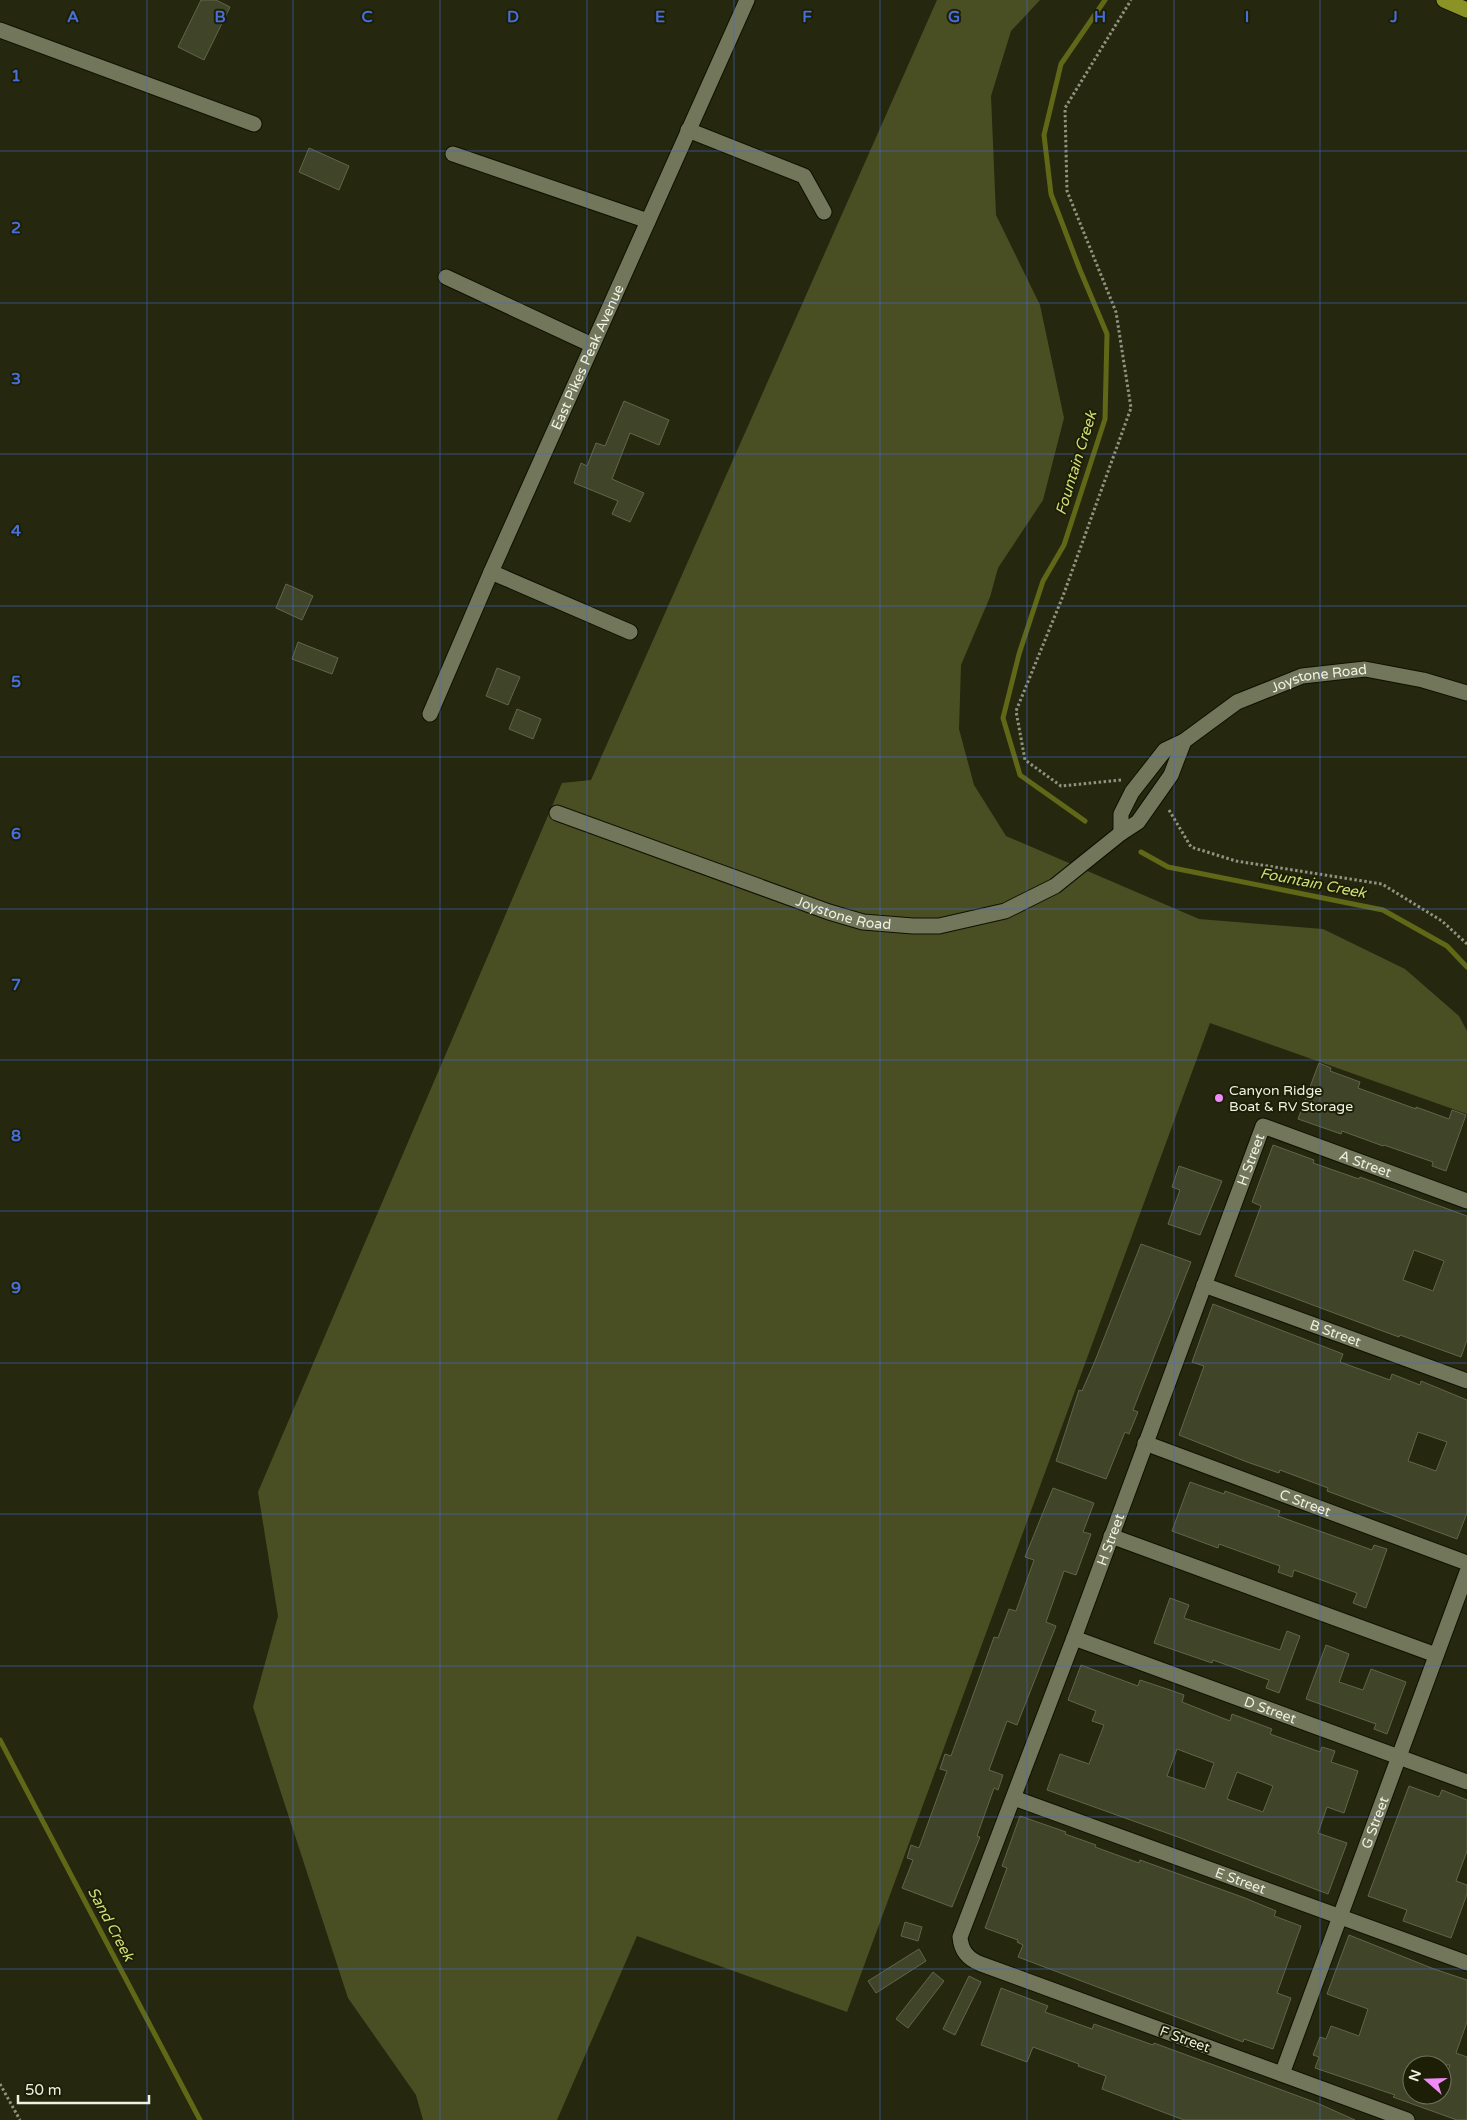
<svg xmlns="http://www.w3.org/2000/svg" width="1467" height="2120" viewBox="0 0 1467 2120" font-family="'Varela Round',sans-serif">
  <style>
    .green { fill: #4a4f23 }
    .lines { fill: none; stroke-linecap: round; stroke-linejoin: round }
    .stream { stroke: #606818; stroke-width: 5 }
    .building { fill: #404429; stroke: #616549; fill-rule: evenodd }
    .minor-casing { stroke: #0f1100; stroke-width: 17 }
    .major-casing { stroke: #0f1100; stroke-width: 17 }
    .path { stroke: #919380; stroke-width: 3; stroke-dasharray: 2.5 2.5; stroke-linecap: butt }
    .minor { stroke: #72765a; stroke-width: 15 }
    .major { stroke: #8b9327; stroke-width: 15 }
    .grid { fill: none; stroke: #476fda; stroke-width: 1; stroke-opacity: 0.55 }
    .poi-dot { fill: #ef8bf6; stroke: #1c1f06; stroke-width: 2 }
    .labels { text-anchor: middle; stroke-width: 4; stroke-linejoin: round; paint-order: stroke }
    .street-label { font-size: 14px; fill: #eff1e2; stroke: #1c1f06 }
    .poi-label { font-size: 14px; fill: #eff1e2; stroke: #1c1f06; text-anchor: start }
    .water-label { font-size: 15px; font-style: italic; fill: #d1de75; stroke: #1c1f06 }
    .grid-label { font-size: 16px; text-anchor: middle; font-weight: bold; fill: #476fda; stroke: #1c1f06; stroke-width: 4; stroke-linejoin: round; paint-order: stroke }
  </style>
  <rect width="100%" height="100%" fill="#25280f"/>
  <polygon class="green" points="937,0 1040,0 1011,31 991,96 996,215 1040,305 1064,418 1043,500 998,568 990,597 961,665 959,729 974,785 1006,836 1199,919 1323,929 1405,969 1459,1016 1467,1031 1467,1114 1210,1023 847,2012 637,1936 557,2120 423,2120 416,2095 348,1998 253,1707 278,1616 258,1492 562,783 591,780"/>
  <g class="lines">
    <g class="stream">
      <polyline points="1085,821 1020,775 1003,718 1019,654 1043,581 1064,545 1105,419 1107,334 1080,270 1051,194 1044,135 1061,64 1105,0"/>
      <polyline points="1141,852 1168,867 1383,910 1447,946 1467,967"/>
      <polyline points="0,1740 200,2120"/>
    </g>
  </g>
  <g class="building">
    <polygon points="201,0 216,0 230,7 204,60 178,47"/>
    <polygon points="309,148 349,166 339,190 299,172"/>
    <polygon points="624,401 669,420 659,445 630,433 612,479 644,493 630,522 612,514 618,501 574,483 581,463 587,466 596,443 605,446"/>
    <polygon points="286,584 313,596 302,620 276,608"/>
    <polygon points="298,642 338,658 332,674 292,659"/>
    <polygon points="497,668 520,677 508,705 486,696"/>
    <polygon points="517,709 541,719 533,739 509,729"/>
    <polygon points="1319,1063 1331,1068 1330,1071 1360,1082 1358,1088 1416,1109 1416,1107 1449,1119 1452,1110 1466,1115 1446,1171 1432,1166 1433,1162 1384,1145 1383,1146 1342,1131 1341,1134 1298,1119"/>
    <path d="M 1273,1145 L 1314,1160 L 1313,1163 L 1359,1179 L 1360,1177 L 1467,1216 L 1467,1340 L 1461,1357 L 1400,1335 L 1399,1337 L 1369,1326 L 1235,1276 L 1261,1206 L 1252,1202 ZM 1414,1250 L 1444,1261 L 1433,1291 L 1403,1280 Z"/>
    <polygon points="1179,1166 1222,1181 1200,1235 1168,1224 1180,1190 1172,1187"/>
    <polygon points="1141,1244 1191,1262 1133,1410 1138,1412 1129,1434 1125,1432 1106,1479 1056,1461 1079,1390 1082,1391 1095,1361"/>
    <path d="M 1213,1304 L 1343,1354 L 1340,1362 L 1390,1380 L 1392,1374 L 1420,1385 L 1421,1381 L 1467,1400 L 1467,1513 L 1457,1539 L 1327,1491 L 1328,1488 L 1280,1470 L 1279,1473 L 1247,1462 L 1179,1435 L 1204,1366 L 1192,1362 ZM 1418,1432 L 1447,1442 L 1436,1471 L 1408,1461 Z"/>
    <polygon points="1190,1482 1224,1494 1225,1491 1280,1511 1278,1516 1372,1550 1374,1545 1387,1549 1366,1608 1353,1603 1357,1593 1294,1570 1292,1577 1278,1572 1280,1566 1219,1544 1218,1548 1172,1531"/>
    <polygon points="1053,1488 1094,1503 1083,1532 1091,1534 1076,1575 1064,1571 1046,1622 1056,1626 1017,1725 1007,1721 989,1770 1003,1775 998,1790 994,1788 977,1836 980,1837 952,1907 902,1888 913,1860 907,1858 911,1845 919,1848 947,1771 940,1769 945,1754 951,1756 994,1637 998,1638 1009,1609 1016,1611 1034,1560 1025,1557"/>
    <polygon points="1170,1598 1189,1605 1184,1618 1280,1650 1287,1631 1300,1636 1279,1693 1266,1688 1269,1680 1213,1660 1212,1663 1154,1643"/>
    <polygon points="1326,1645 1349,1654 1339,1682 1363,1690 1371,1669 1406,1682 1387,1734 1374,1729 1376,1724 1306,1699"/>
    <path d="M 1081,1665 L 1138,1686 L 1140,1680 L 1170,1690 L 1184,1695 L 1182,1702 L 1230,1721 L 1232,1714 L 1272,1729 L 1270,1734 L 1320,1752 L 1322,1747 L 1335,1751 L 1331,1762 L 1358,1771 L 1344,1813 L 1327,1807 L 1318,1833 L 1347,1843 L 1328,1894 L 1178,1837 L 1047,1790 L 1060,1754 L 1089,1764 L 1104,1725 L 1092,1721 L 1096,1711 L 1068,1700 ZM 1177,1749 L 1214,1763 L 1205,1789 L 1167,1776 ZM 1237,1772 L 1273,1786 L 1263,1812 L 1227,1799 Z"/>
    <polygon points="1409,1786 1439,1797 1442,1790 1467,1800 1467,1851 1456,1881 1467,1885 1467,1894 1451,1938 1403,1921 1407,1910 1368,1896"/>
    <polygon points="1020,1816 1066,1832 1065,1834 1096,1845 1095,1847 1139,1863 1140,1860 1245,1898 1276,1911 1274,1916 1301,1926 1277,1993 1291,1998 1273,2049 1244,2039 1243,2042 1018,1957 1023,1945 1017,1942 1018,1940 985,1928 1007,1868 1002,1866"/>
    <polygon points="905,1922 922,1927 918,1941 901,1936"/>
    <path d="M 1349,1935 L 1434,1969 L 1467,1980 L 1467,2022 L 1456,2053 L 1467,2057 L 1467,2120 L 1457,2120 L 1393,2097 L 1395,2095 L 1315,2068 L 1319,2057 L 1313,2055 L 1320,2037 L 1326,2039 L 1331,2026 L 1359,2036 L 1368,2009 L 1327,1994 ZM 1412,2065 L 1450,2065 L 1442,2087 L 1442,2095 L 1412,2095 Z"/>
    <polygon points="919,1949 926,1961 876,1993 868,1981"/>
    <polygon points="933,1972 944,1981 908,2028 896,2019"/>
    <polygon points="969,1976 981,1982 955,2035 943,2029"/>
    <polygon points="1001,1988 1048,2006 1045,2012 1092,2029 1094,2024 1153,2045 1154,2043 1317,2103 1355,2120 1184,2120 1102,2089 1106,2076 1078,2066 1079,2064 1033,2047 1027,2062 981,2045"/>
  </g>
  <g class="lines">
    <defs>
      <g id="minor">
        <polyline points="0,30 254,124"/>
        <polyline points="688,130 804,176 824,212"/>
        <polyline points="453,154 648,221"/>
        <polyline points="446,277 592,345"/>
        <polyline points="491,572 630,632"/>
        <path id="s1" d="M 430,714 L 491,572 L 747,0"/>
        <path id="s2" d="M 557,813 L 829,912 L 863,922 L 913,926 L 939,926 L 1005,911 L 1055,886 L 1121,833 L 1138,822 L 1171,775 L 1184,741"/>
        <path id="s3" d="M 1121,833 L 1121,814 L 1132,792 L 1165,750 L 1184,741 L 1237,702 L 1302,676 L 1365,669 L 1423,680 L 1467,693"/>
        <path id="s4" d="M 1204,1285 L 1467,1381"/>
        <path id="s5" d="M 1145,1443 L 1467,1563"/>
        <polyline points="1111,1536 1436,1655"/>
        <path id="s6" d="M 1074,1638 L 1467,1782"/>
        <path id="s7" d="M 1014,1798 L 1467,1963"/>
        <path id="s8" d="M 1282,2074 L 1467,1572"/>
        <path id="s9" d="M 1407,2120 L 981,1964 C 968,1959 961,1951 960,1937 L 1074,1638 L 1263,1126 L 1467,1201"/>
      </g>
      <polyline id="major" points="1444,0 1467,10"/>
    </defs>
    <use href="#minor" class="minor-casing"/>
    <use href="#major" class="major-casing"/>
    <g class="path">
      <polyline points="1121,780 1061,786 1025,760 1016,711 1063,596 1131,408 1116,312 1067,191 1065,108 1131,0"/>
      <polyline points="1169,810 1191,847 1236,861 1382,884 1442,921 1467,944"/>
      <polyline points="0,2084 20,2120"/>
    </g>
    <use href="#minor" class="minor"/>
    <use href="#major" class="major"/>
  </g>
  <path class="grid" d="M 147,0 L 147,2120M 293,0 L 293,2120M 440,0 L 440,2120M 587,0 L 587,2120M 734,0 L 734,2120M 880,0 L 880,2120M 1027,0 L 1027,2120M 1174,0 L 1174,2120M 1320,0 L 1320,2120M 0,151 L 1467,151M 0,303 L 1467,303M 0,454 L 1467,454M 0,606 L 1467,606M 0,757 L 1467,757M 0,909 L 1467,909M 0,1060 L 1467,1060M 0,1211 L 1467,1211M 0,1363 L 1467,1363M 0,1514 L 1467,1514M 0,1666 L 1467,1666M 0,1817 L 1467,1817M 0,1969 L 1467,1969"/>
  <circle class="poi-dot" cx="1219" cy="1098" r="5"/>
  <g class="labels">
    <g class="street-label">
      <text dy="5" stroke="none"><textPath href="#s1" startOffset="390">East Pikes Peak Avenue</textPath></text>
      <text dy="5" stroke="none"><textPath href="#s3" startOffset="270">Joystone Road</textPath></text>
      <text dy="5" stroke="none"><textPath href="#s2" startOffset="304">Joystone Road</textPath></text>
      <text dy="5" stroke="none"><textPath href="#s9" startOffset="1320">H Street</textPath></text>
      <text dy="5" stroke="none"><textPath href="#s9" startOffset="1465">A Street</textPath></text>
      <text dy="5" stroke="none"><textPath href="#s4" startOffset="140">B Street</textPath></text>
      <text dy="5" stroke="none"><textPath href="#s5" startOffset="171">C Street</textPath></text>
      <text dy="5" stroke="none"><textPath href="#s9" startOffset="915">H Street</textPath></text>
      <text dy="5" stroke="none"><textPath href="#s6" startOffset="209">D Street</textPath></text>
      <text dy="5" stroke="none"><textPath href="#s8" startOffset="268">G Street</textPath></text>
      <text dy="5" stroke="none"><textPath href="#s7" startOffset="241">E Street</textPath></text>
      <text transform="translate(1185 2039) rotate(20)" y="5">F Street</text>
    </g>
    <g class="poi-label">
      <text x="1229" y="1095">Canyon Ridge<tspan x="1229" dy="16">Boat &amp; RV Storage</tspan></text>
    </g>
    <g class="water-label">
      <text transform="translate(1076 463) rotate(-73)" y="5">Fountain Creek</text>
      <text transform="translate(1313 883) rotate(11)" y="5">Fountain Creek</text>
      <text transform="translate(111 1924) rotate(62)" y="5">Sand Creek</text>
    </g>
  </g>
  <g class="grid-label">
    <text x="73" y="22">A</text>
    <text x="220" y="22">B</text>
    <text x="367" y="22">C</text>
    <text x="513" y="22">D</text>
    <text x="660" y="22">E</text>
    <text x="807" y="22">F</text>
    <text x="954" y="22">G</text>
    <text x="1100" y="22">H</text>
    <text x="1247" y="22">I</text>
    <text x="1394" y="22">J</text>
    <text x="16" y="81">1</text>
    <text x="16" y="233">2</text>
    <text x="16" y="384">3</text>
    <text x="16" y="536">4</text>
    <text x="16" y="687">5</text>
    <text x="16" y="839">6</text>
    <text x="16" y="990">7</text>
    <text x="16" y="1141">8</text>
    <text x="16" y="1293">9</text>
  </g>
  <g transform="translate(1427 2080) rotate(290)"><circle r="24" fill="#1c1f06" stroke="#70735e"/>
  <path d="M0-4L9 19L0 12L-9 19Z" fill="#ef8bf6"/>
  <text y="-8" font-size="14" font-weight="bold" text-anchor="middle" fill="#eff1e2">N</text>
  </g>
  <path d="M18 2095v8h131v-8" fill="none" stroke="#eff1e2" stroke-width="2.5"/>
  <text x="25" y="2095" font-size="15" fill="#eff1e2" stroke="#1c1f06" stroke-width="4" paint-order="stroke">50 m</text>
</svg>
